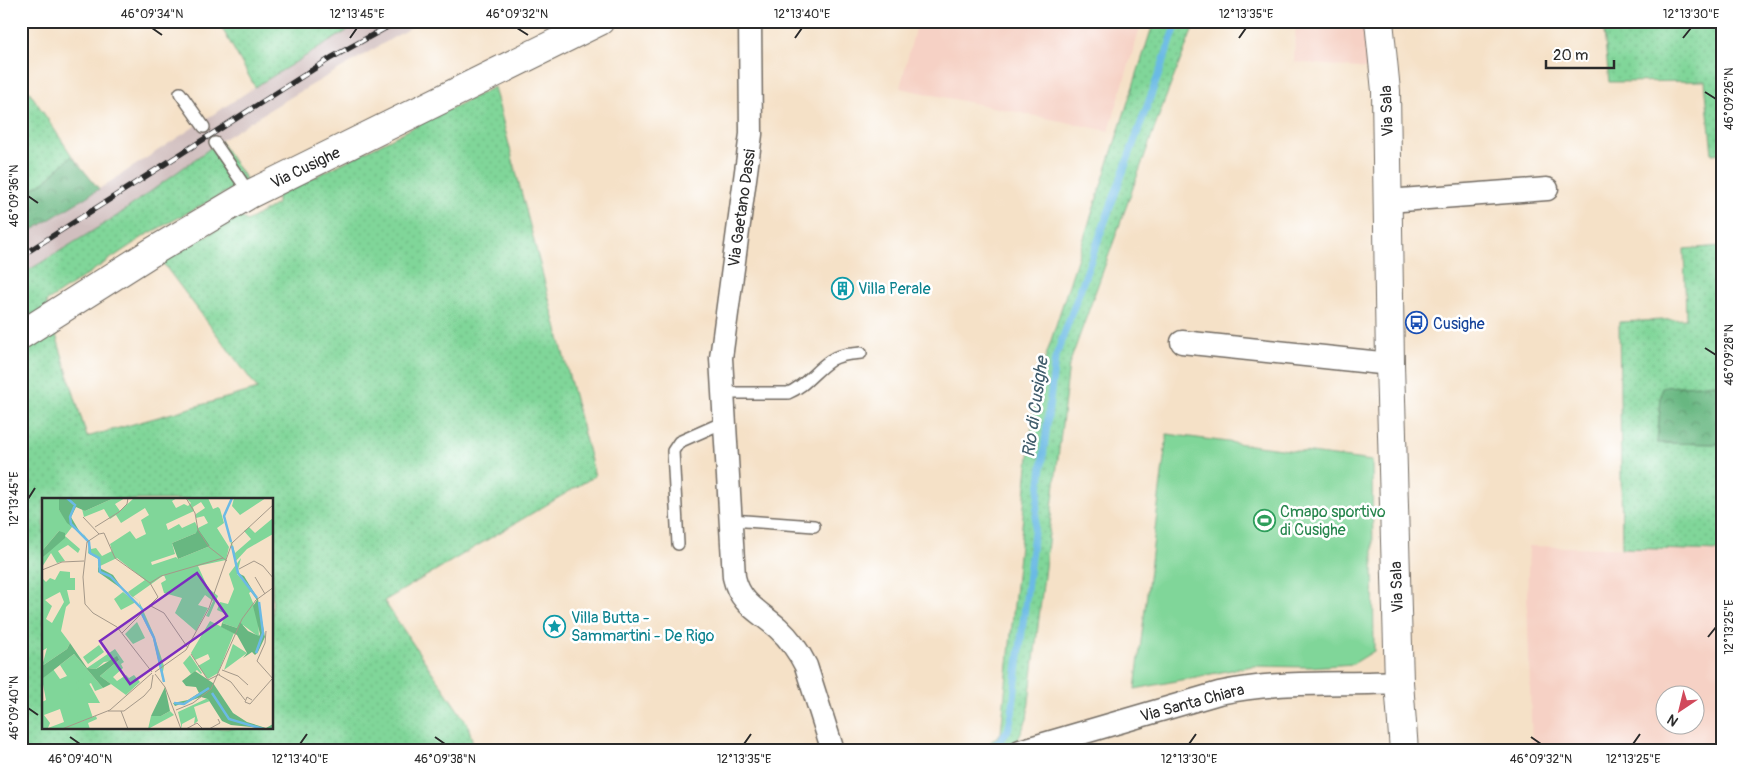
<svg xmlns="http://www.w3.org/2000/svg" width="1743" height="772" viewBox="0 0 1743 772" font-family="Pangolin,sans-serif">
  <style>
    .built { fill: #f6d1c5; fill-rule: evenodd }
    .railway { fill: #d1bfbf }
    .grass { fill: url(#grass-dots); stroke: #568062; fill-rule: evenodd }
    .forest { fill: url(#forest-crowns); stroke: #4a7156 }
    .pitch { fill: #80d699; stroke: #568062 }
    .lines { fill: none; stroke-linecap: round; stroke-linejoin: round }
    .stream { stroke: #6bbae5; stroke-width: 7 }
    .service-casing { stroke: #726b62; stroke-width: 14 }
    .minor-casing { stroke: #726b62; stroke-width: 25 }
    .tertiary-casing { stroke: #726b62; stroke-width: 30 }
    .service { stroke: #fff; stroke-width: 11 }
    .minor { stroke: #fff; stroke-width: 22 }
    .tertiary { stroke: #fff; stroke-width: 28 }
    .rail-casing { stroke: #2b2b2b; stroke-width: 5.5 }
    .rail { stroke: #fff; stroke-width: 4; stroke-dasharray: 11; stroke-linecap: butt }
    .ticks { fill: none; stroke: #2b2b2b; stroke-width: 2 }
    .labels { text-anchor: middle; stroke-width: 5; stroke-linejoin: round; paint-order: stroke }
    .street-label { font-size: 16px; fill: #2b2b2b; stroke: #fff }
    .culture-label { font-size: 16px; fill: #0d838f; stroke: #fff; text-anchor: start }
    .transit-label { font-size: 16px; fill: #164399; stroke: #fff; text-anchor: start }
    .leisure-label { font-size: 16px; fill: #27864d; stroke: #fff; text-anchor: start }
    .water-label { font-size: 18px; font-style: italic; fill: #415d6c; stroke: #fff }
    .inset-river { fill: none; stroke: #6bbae5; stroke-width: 2.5 }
    .inset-road { fill: none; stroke: #a49889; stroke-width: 1 }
    .view { fill: #7b2cbf; fill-opacity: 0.15; stroke: #7b2cbf; stroke-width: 2.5 }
    .inset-edge { fill: none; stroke: #2b2b2b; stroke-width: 2.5 }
    .neatline { fill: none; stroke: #2b2b2b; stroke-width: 2 }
    .ticks-label { font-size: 12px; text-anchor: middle; fill: #2b2b2b }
  </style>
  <defs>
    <pattern id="grass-dots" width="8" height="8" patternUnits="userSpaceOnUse" patternTransform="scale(1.25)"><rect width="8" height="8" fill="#80d699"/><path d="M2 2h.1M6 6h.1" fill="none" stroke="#6fb884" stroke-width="1.8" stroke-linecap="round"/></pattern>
    <pattern id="forest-crowns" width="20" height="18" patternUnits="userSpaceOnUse" patternTransform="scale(1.25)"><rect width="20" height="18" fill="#68b781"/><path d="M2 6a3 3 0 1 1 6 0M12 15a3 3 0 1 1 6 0" fill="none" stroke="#56956a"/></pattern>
  </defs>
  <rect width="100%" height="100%" fill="#fff"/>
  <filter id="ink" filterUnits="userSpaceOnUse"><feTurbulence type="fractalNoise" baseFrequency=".02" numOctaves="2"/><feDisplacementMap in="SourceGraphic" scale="10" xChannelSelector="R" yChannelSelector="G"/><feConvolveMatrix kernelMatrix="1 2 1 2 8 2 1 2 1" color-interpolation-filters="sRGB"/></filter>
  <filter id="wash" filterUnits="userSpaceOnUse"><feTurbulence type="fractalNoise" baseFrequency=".0096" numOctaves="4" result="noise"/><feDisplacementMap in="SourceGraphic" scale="20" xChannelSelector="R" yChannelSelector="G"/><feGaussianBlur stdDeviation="1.12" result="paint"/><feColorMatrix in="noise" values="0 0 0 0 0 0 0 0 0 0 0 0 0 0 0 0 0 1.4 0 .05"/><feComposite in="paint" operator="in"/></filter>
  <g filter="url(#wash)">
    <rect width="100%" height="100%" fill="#f5e1c7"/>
    <g class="built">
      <polygon points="917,21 1142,21 1109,131 900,88"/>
      <polygon points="1296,21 1374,21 1379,70 1294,62"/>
      <path d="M 1529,546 L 1722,551 L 1722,751 L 1532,751 L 1527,596 ZM 1666,694 L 1696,694 L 1696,724 L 1666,724 Z"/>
    </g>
    <polygon class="railway" points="363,21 422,21 274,107 220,141 117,216 21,275 21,237 99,189 255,87"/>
    <g class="grass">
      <polygon points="218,21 363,21 255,87"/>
      <polygon points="1154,21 1196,21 1164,102 1069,365 1027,719 1013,751 980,751 1001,733 1036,387"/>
      <polygon points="1603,21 1722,21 1722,153 1712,154 1705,81 1609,82"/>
      <polygon points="21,79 72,156 45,181 21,196"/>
      <path d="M 494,87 L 595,476 L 384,601 L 468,725 L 475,751 L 21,751 L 21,275 L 117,216 L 220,141 L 247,181 L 146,235 L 46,302 L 87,437 L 258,389 L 162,262 L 240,216 L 247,221 L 277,204 L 277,196 ZM 44,500 L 272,500 L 272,728 L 44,728 Z"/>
      <polygon points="1722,246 1722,384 1662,387 1657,443 1722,444 1722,551 1622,548 1619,322 1686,319 1684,249"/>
    </g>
    <g class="forest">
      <polygon points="72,156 99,189 21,237 21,196 45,181"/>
      <polygon points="1722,384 1722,444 1657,443 1662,387"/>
    </g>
    <polygon class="pitch" points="1167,434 1372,461 1374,651 1353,664 1310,667 1252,666 1135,689"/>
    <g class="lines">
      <polyline class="stream" points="991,751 1008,730 1012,714 1055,359 1178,21"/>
    </g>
  </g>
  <g filter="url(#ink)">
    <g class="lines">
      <defs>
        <g id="service">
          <polyline points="180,93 204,127"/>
          <polyline points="215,143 250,194"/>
          <path d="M 722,393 L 788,393 C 806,386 815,370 831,360 C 840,354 851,354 861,353"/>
          <polyline points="731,520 814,526"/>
          <polyline points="678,544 673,451 679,442 724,422"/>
        </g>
        <g id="minor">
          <path d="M 750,21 L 751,134 L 721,358 L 734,577 C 740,604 759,611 778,628 C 790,639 799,652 806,666 L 833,751"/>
          <polyline points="1388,201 1547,189"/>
          <polyline points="1182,342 1390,364"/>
          <path d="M 1020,751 L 1219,693 C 1280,680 1338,685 1399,682"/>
        </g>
        <g id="tertiary">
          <polyline points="1379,21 1386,91 1390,364 1399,682 1404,751"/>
          <polyline points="21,335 152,252 250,194 600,21"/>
        </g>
      </defs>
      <use href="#service" class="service-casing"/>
      <use href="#minor" class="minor-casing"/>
      <use href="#tertiary" class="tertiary-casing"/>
      <use href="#service" class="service"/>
      <use href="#minor" class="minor"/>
      <use href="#tertiary" class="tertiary"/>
      <defs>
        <polyline id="rail" points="21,256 331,58 398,21"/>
      </defs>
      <use href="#rail" class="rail-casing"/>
      <use href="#rail" class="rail"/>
    </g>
  </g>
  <path class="ticks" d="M 152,28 L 162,35M 517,28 L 528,35M 350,38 L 357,28M 795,38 L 802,28M 1239,38 L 1246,28M 1683,38 L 1691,28M 1705,92 L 1716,99M 28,196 L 38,203M 1705,348 L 1716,355M 28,499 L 35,488M 1708,637 L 1716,627M 28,708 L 38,715M 70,737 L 80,744M 435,737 L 445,744M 1531,737 L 1541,744M 300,744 L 307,734M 744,744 L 751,734M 1189,744 L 1196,734M 1633,744 L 1640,734"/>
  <defs>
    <symbol id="building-ring" viewBox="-11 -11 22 22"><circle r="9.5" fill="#fff" stroke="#0f9aa8" stroke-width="1.5"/><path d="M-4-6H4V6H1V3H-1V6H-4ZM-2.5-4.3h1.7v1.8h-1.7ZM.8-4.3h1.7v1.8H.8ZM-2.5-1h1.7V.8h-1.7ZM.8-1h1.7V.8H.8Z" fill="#0f9aa8"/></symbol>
    <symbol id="bus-ring" viewBox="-11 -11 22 22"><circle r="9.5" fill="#fff" stroke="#1a4fb4" stroke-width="1.5"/><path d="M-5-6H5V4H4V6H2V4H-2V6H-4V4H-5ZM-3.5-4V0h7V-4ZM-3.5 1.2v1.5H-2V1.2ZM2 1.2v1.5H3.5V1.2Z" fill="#1a4fb4"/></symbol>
    <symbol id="stadium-ring" viewBox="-11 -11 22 22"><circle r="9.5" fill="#fff" stroke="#2e9e5b" stroke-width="1.5"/><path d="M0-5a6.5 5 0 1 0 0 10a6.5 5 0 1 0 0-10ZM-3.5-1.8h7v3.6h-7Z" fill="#2e9e5b"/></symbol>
    <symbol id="sight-ring" viewBox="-11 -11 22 22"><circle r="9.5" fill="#fff" stroke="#0f9aa8" stroke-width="1.5"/><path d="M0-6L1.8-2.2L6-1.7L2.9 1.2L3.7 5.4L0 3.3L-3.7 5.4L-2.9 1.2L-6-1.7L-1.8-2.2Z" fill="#0f9aa8"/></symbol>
  </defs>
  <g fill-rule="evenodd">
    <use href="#building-ring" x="830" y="276" width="25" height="25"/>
    <use href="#bus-ring" x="1404" y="310" width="25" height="25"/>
    <use href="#stadium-ring" x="1252" y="508" width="25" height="25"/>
    <use href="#sight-ring" x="542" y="614" width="25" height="25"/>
  </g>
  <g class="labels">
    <g class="street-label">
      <text transform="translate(1386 111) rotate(-92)" y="6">Via Sala</text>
      <text transform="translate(305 167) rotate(-26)" y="6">Via Cusighe</text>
      <text transform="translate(741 208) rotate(-82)" y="6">Via Gaetano Dassi</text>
      <text transform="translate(1396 587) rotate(-92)" y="6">Via Sala</text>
      <text transform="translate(1192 702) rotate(-15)" y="6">Via Santa Chiara</text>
    </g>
    <g class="culture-label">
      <text x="858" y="294">Villa Perale</text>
      <text x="571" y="623">Villa Butta -<tspan x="571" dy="18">Sammartini - De Rigo</tspan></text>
    </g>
    <g class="transit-label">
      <text x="1433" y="329">Cusighe</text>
    </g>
    <g class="leisure-label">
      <text x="1280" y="517">Cmapo sportivo<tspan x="1280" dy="18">di Cusighe</tspan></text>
    </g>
    <g class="water-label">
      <text transform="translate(1035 407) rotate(-82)" y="6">Rio di Cusighe</text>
    </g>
  </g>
  <g transform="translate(42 498)">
    <rect width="231" height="231" fill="#f5e1c7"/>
    <path d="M 0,0 L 17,0 L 17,12 L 30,29 L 23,38 L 38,51 L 36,55 L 26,47 L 16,53 L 23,63 L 15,65 L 9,55 L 0,69 L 0,60 L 19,41 L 17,33 L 0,53 ZM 72,0 L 83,0 L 73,6 L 78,13 L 92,0 L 135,0 L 130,3 L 134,10 L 142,6 L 146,8 L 149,5 L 144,0 L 166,0 L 171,11 L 176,9 L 178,11 L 182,25 L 175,30 L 187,49 L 184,62 L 156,68 L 166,90 L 176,98 L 167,119 L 164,118 L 171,103 L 163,97 L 156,107 L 166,110 L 154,133 L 133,115 L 140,100 L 122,95 L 119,85 L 124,82 L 122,77 L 91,99 L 86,94 L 103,82 L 75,60 L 56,69 L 56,61 L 46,55 L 47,47 L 41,35 L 47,44 L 49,51 L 54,50 L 60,58 L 70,53 L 68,46 L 88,33 L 94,41 L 104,36 L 99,22 L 107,17 L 103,10 L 79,25 L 74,17 L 68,21 L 62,11 L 42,19 L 40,11 L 43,13 ZM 159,4 L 163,10 L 154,16 L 154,20 L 162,18 L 166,25 L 156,30 L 153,24 L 140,30 L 137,26 L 126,32 L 124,26 L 152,13 L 151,9 ZM 154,35 L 168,48 L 136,61 L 134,59 L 110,67 L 109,64 L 133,56 L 130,45 ZM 192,0 L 224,0 L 198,17 L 190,8 ZM 231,20 L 231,36 L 205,51 L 193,64 L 185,29 L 193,55 L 209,41 L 202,33 L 207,29 L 213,35 ZM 199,60 L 195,76 L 210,93 L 207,95 L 216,117 L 217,139 L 201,127 L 195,130 L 180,125 L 184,116 L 175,112 L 178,104 L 186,106 L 192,91 L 187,76 ZM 18,73 L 28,74 L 28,80 L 33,80 L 33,92 L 25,92 L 28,105 L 24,109 L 19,133 L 28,145 L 25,151 L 0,168 L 5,150 L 0,153 L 0,80 L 4,84 L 8,80 L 13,82 ZM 18,94 L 22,104 L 10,125 L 4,121 L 10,108 L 3,102 ZM 81,94 L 94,104 L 79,112 L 72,101 ZM 97,103 L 112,137 L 122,168 L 120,179 L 111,140 L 100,118 ZM 168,123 L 192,135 L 176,175 L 166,181 L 156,168 L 168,161 L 166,156 L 153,162 L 149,155 ZM 191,146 L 205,155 L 182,172 ZM 73,151 L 82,164 L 79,166 L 81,170 L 71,179 L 75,183 L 84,177 L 87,180 L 92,177 L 98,184 L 84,197 L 58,178 L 77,162 L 62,164 L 54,171 L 45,170 ZM 32,156 L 61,190 L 53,193 L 49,185 L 37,191 L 38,224 L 54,218 L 55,221 L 46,225 L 48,231 L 0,231 L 0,204 L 4,202 L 0,181 L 11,171 L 18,181 L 25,178 L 18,167 ZM 18,211 L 22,224 L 6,230 L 8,225 L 2,217 ZM 148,157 L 160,175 L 159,176 L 155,172 L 149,176 L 141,165 ZM 166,200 L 168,203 L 152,209 L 156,223 L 152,226 L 153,219 L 140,226 L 140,231 L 136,214 ZM 128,213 L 132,217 L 106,231 L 109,218 L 119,218 Z" fill="#80d699" fill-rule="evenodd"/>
    <path d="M 17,0 L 72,0 L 43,13 L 34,9 L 29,19 L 39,36 L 25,25 L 17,12 ZM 156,31 L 168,48 L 136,61 L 130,45 L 154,35 ZM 17,33 L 23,35 L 23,40 L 0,60 L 0,53 ZM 56,69 L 71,77 L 80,90 L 97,103 L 56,74 ZM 196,75 L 202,78 L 216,101 L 223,139 L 216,154 L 213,157 L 210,154 L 201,160 L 205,155 L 195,137 L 179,129 L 180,125 L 195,130 L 198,124 L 206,133 L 217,138 L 218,136 L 211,108 L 215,102 ZM 28,145 L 45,170 L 54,171 L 75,158 L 77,162 L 58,178 L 69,186 L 61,190 L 32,156 L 0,181 L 0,168 L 25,151 ZM 153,173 L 171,185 L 191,215 L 205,224 L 224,230 L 231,226 L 231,231 L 189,227 L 180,223 L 166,201 L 159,199 L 133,208 L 131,205 L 146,202 L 157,195 L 154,189 L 144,188 L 140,183 ZM 123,189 L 128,213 L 119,218 L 109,218 Z" fill="#68b781"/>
    <path d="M 44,180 L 58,205 L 46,205 L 51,220 L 38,224 L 26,195 L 37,191 L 34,184 Z" fill="#80d699"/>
    <path d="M 95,124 L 103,140 L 91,146 L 83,136 ZM 57,147 L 62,154 L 46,166 L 41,159 Z" fill="#80d699"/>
    <path class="inset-river" d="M 25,0 L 33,7 L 28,19 L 29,26 L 47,44 L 48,55 L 57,60 L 58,74 L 68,78 L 101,112M 189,44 L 182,18 L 190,0M 190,48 L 196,75 L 215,100M 100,116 L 112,140 L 122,184M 214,155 L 221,135 L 217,104M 170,195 L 187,221 L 221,231M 132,205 L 142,206 L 167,190"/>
    <path class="inset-road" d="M 144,0 L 153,15 L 156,32 L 167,49 L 185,63M 41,19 L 57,36 L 45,44 L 41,79 L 43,106 L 51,115 L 75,129 L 110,174M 53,29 L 77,14 L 85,6 L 86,0M 57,36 L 62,35 L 73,60 L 108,85 L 116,99 L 80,135M 197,71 L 212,63 L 221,68 L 232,81M 0,72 L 20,64 L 42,63M 213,79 L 223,96M 108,85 L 119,78 L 181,60M 107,107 L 122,115 L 146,150M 224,133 L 223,145 L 215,163 L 232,182M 149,156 L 166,182 L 178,176M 180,172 L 196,178 L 206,187M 113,174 L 144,152 L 167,110 L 190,45 L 232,6M 113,176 L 123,189 L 139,231M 177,177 L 189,184 L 203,202M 210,202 L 205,199 L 203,204 L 208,206 L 230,181M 134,212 L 151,205 L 169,191 L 200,121 L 214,102 L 232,89M 66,213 L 82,213 L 102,198 L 109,190 L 111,177M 79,213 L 86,231M 20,231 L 68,212 L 110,175M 144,231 L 155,225 L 161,231M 167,231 L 178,225 L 176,221"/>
    <path class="view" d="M 155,75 L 185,118 L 88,186 L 58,143 Z"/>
    <rect width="231" height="231" class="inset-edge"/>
  </g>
  <rect width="1743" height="772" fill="none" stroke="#fff" stroke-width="55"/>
  <g transform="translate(1680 710) rotate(215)"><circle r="24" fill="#ffffff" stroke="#aaaaaa"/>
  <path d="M0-4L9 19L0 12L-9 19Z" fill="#d1495b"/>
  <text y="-8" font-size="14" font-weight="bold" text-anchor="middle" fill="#2b2b2b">N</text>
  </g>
  <path d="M1546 60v8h68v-8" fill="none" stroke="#2b2b2b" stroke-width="2.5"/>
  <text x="1553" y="60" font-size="15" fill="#2b2b2b" stroke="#ffffff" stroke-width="4" paint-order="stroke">20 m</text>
  <rect x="28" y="28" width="1688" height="716" class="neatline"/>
  <g class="ticks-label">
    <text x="152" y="18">46°09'34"N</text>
    <text x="357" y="18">12°13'45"E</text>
    <text x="517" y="18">46°09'32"N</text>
    <text x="802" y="18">12°13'40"E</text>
    <text x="1246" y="18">12°13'35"E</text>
    <text x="1691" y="18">12°13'30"E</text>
    <text transform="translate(1729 99) rotate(-90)" y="4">46°09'26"N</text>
    <text transform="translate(14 196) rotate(-90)" y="4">46°09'36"N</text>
    <text transform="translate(1729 355) rotate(-90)" y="4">46°09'28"N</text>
    <text transform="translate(14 499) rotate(-90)" y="4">12°13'45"E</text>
    <text transform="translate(1729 627) rotate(-90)" y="4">12°13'25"E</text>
    <text transform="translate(14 708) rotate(-90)" y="4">46°09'40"N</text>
    <text x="80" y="763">46°09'40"N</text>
    <text x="300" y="763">12°13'40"E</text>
    <text x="445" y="763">46°09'38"N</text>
    <text x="744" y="763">12°13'35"E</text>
    <text x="1189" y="763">12°13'30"E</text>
    <text x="1541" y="763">46°09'32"N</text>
    <text x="1633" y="763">12°13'25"E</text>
  </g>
</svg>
